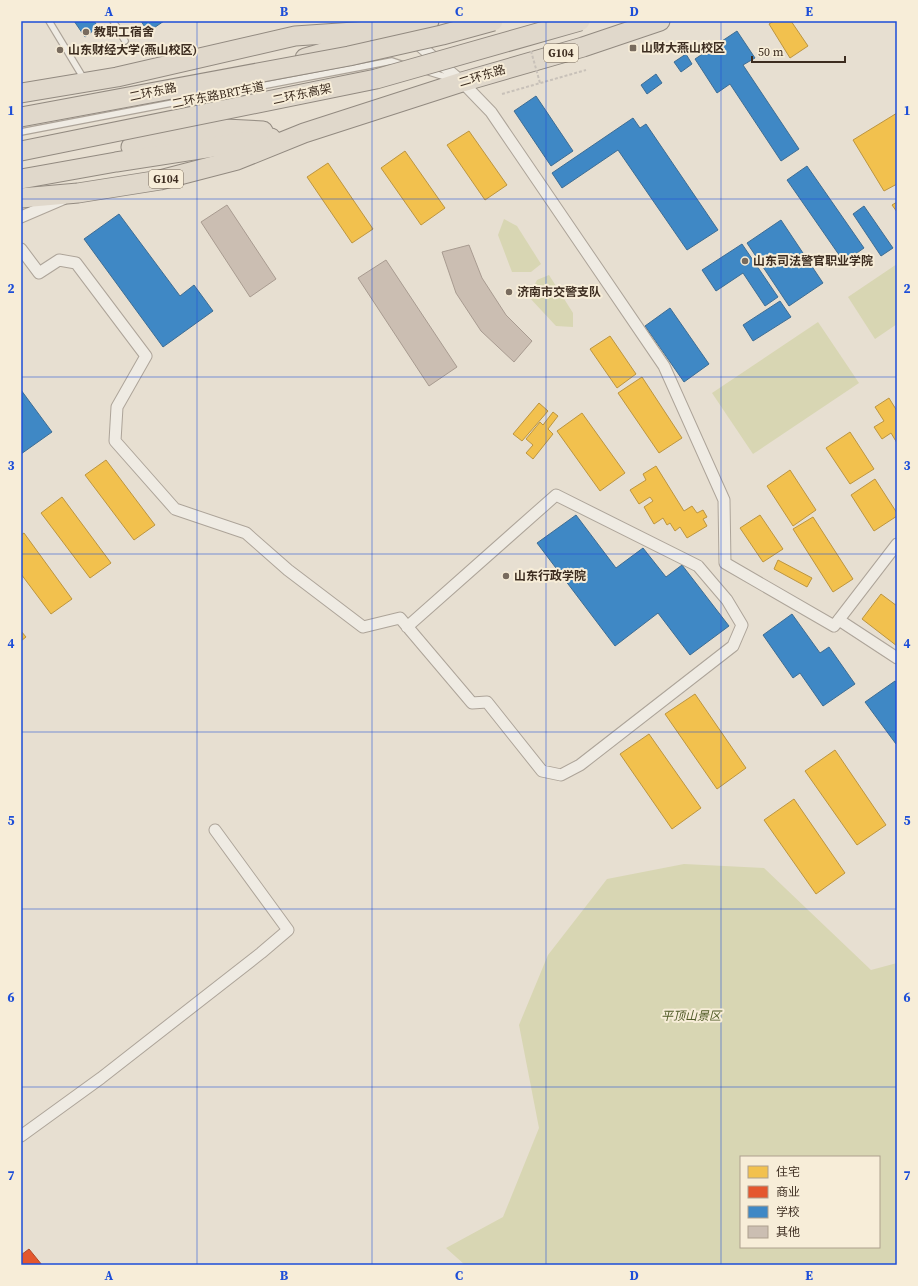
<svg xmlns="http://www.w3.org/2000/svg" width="918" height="1286" viewBox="0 0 918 1286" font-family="'Source Serif 4','Noto Sans SC',serif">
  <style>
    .green { fill: #d8d6b3; fill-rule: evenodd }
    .homes { fill: #f2c14e; stroke: #bc9540 }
    .shops { fill: #e4572e; stroke: #b24a2a }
    .schools { fill: #3f88c5; stroke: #3e6d94 }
    .building { fill: #cbbeb2; stroke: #a89b90 }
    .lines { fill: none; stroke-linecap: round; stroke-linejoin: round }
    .service-casing { stroke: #ada499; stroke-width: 8 }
    .minor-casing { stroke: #ada499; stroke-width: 13 }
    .trunk-casing { stroke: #928a80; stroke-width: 21 }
    .path { stroke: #c8c1b9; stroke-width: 2; stroke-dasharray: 3 2; stroke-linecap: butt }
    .service { stroke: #efebe3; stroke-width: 5.5 }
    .minor { stroke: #efebe3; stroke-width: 11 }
    .trunk { stroke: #e0d8cb; stroke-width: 19 }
    .trunk-bridge-casing { stroke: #928a80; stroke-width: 21; stroke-linecap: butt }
    .path-bridge { stroke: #c8c1b9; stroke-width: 2; stroke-dasharray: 3 2; stroke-linecap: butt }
    .trunk-bridge { stroke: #e0d8cb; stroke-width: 19 }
    .grid { fill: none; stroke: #1d4ed8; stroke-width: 1; stroke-opacity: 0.55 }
    .poi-dot { fill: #786b5e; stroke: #f7edd8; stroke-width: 1.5 }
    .labels { text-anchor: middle; stroke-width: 4; stroke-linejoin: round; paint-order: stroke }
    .shield { fill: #f7edd8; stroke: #756757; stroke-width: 1 }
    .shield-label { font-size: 11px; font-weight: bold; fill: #3d2d20 }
    .poi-label { font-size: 12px; font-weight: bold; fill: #3d2d20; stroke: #f7edd8; text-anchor: start }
    .street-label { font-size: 12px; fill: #3d2d20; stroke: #f7edd8 }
    .park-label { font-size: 12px; font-style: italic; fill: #4f5a26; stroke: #f7edd8 }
    .neatline { fill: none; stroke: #1d4ed8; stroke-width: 1.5 }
    .grid-label { font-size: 13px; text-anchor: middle; font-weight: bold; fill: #1d4ed8 }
  </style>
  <rect width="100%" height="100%" fill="#e7dfd1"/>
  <g class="green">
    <polygon points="504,219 517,226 541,264 531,272 512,272 498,235"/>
    <polygon points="897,264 897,324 875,339 848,297"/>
    <polygon points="549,275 573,313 573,327 556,326 529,297 537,280"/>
    <polygon points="818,322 859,383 753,454 712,393"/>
    <path d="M 684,864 L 764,868 L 871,970 L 897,963 L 897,1265 L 465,1265 L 446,1248 L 503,1217 L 539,1128 L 519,1025 L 548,955 L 607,879 ZM 741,1157 L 879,1157 L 879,1247 L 741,1247 Z"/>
  </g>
  <g class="homes">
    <polygon points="774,21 791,21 808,46 790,58 769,24"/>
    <polygon points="897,113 897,184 884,191 853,140"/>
    <polygon points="469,131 507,185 485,200 447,145"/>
    <polygon points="405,151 445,208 421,225 381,168"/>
    <polygon points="328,163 373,229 352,243 307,177"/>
    <polygon points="897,202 897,212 892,205"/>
    <polygon points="610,336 636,374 617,388 590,349"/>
    <polygon points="642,377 682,438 659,453 618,393"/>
    <polygon points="889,398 897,411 897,443 891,433 882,439 874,427 884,421 875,407"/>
    <polygon points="539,403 548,411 522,441 513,434"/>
    <polygon points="553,412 558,416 548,429 553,434 533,459 526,453 533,445 526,439 540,422 543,425"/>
    <polygon points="582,413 625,473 600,491 557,431"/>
    <polygon points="850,432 874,469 850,484 826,448"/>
    <polygon points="106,460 155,525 134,540 85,475"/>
    <polygon points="656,466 684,511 692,506 697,513 703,510 707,517 703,519 707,526 687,538 680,527 675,531 670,523 667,525 663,518 654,524 644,507 653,501 650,497 639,504 630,490 646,480 643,474"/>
    <polygon points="790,470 816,510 793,526 767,486"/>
    <polygon points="875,479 897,513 897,516 874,531 851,495"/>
    <polygon points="62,497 111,563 90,578 41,513"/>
    <polygon points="760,515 783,549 763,562 740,528"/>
    <polygon points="813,517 853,579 833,592 793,529"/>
    <polygon points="24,533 72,599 51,614 21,574 21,535"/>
    <polygon points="778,560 812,578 807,587 774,569"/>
    <polygon points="881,594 897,606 897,646 862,619"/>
    <polygon points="21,631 26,637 21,641"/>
    <polygon points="695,694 746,768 717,789 665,714"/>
    <polygon points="649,734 701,808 672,829 620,754"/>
    <polygon points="835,750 886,825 857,845 805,771"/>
    <polygon points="794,799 845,873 816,894 764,820"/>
  </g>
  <polygon class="shops" points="29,1249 42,1265 21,1265 21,1255"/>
  <g class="schools">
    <polygon points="74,21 94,21 98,27 85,37"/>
    <polygon points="141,21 164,21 148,32"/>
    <polygon points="737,31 755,58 743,65 799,149 781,161 730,84 717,93 695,59"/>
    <polygon points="686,54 692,64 681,72 674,62"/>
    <polygon points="656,74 662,83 647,94 641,85"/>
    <polygon points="536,96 573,151 551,166 514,111"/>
    <polygon points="633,118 640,128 646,124 718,230 687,250 618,150 562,188 552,173"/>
    <polygon points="807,166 864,248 844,262 787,180"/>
    <polygon points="864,206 893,248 881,256 853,214"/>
    <polygon points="119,214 180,296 194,285 213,311 163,347 84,239"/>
    <polygon points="781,220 823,283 789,306 747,243"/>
    <polygon points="742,244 778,297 765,306 743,273 716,291 702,270"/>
    <polygon points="780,301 791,317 753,341 743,325"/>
    <polygon points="670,308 709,364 684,382 645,326"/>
    <polygon points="21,390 52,432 21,454"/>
    <polygon points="576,515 616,568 643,548 666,577 682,565 729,626 690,655 658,613 615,646 537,543"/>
    <polygon points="792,614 820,653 829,647 855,684 823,706 800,673 793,678 763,635"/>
    <polygon points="895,681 897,684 897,743 896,744 865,702"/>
  </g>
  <g class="building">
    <polygon points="227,205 276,279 250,297 201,222"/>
    <polygon points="469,245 482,278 506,315 532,341 514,362 481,331 456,293 442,252"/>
    <polygon points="386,260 457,367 429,386 358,278"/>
  </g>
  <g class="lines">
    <defs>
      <g id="service">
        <polyline points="49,21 84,79"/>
        <polyline points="113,21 125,41"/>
        <polyline points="426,71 452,79"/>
        <polyline points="21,132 392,61 404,65"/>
      </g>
      <g id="minor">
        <polyline points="412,39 462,82 491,112 664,366 724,500 725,563 834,626 897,544"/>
        <polyline points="21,217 63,199"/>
        <polyline points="21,249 39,273 59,260 76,263 146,356 117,407 115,441 175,509 246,533 288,570 363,627 400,618 472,703 487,702 542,771 561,775 580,765 733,646 742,625 727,600 698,566 556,495 407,627"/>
        <polyline points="839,620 897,658"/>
        <polyline points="21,1136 101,1078 261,953 288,930 215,830"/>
      </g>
      <g id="trunk">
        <polyline points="305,58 322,53 362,36"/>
        <polyline points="21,93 117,77 295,36 399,29 429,21"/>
        <polyline points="131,147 225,129 263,131"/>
        <polyline points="21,179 116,162 271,138"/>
        <polyline points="21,198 78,193 160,180 237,160 304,133 462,82 583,47 660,21"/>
      </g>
    </defs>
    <use href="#service" class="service-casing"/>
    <use href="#minor" class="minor-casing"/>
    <use href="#trunk" class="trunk-casing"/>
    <polyline class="path" points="502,94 586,70"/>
    <use href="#service" class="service"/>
    <use href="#minor" class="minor"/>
    <use href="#trunk" class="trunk"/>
    <defs>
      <g id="trunk-bridge">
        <polyline points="21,117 349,56 442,35 493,21"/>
        <polyline points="21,151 376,79 580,21"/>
      </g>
    </defs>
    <use href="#trunk-bridge" class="trunk-bridge-casing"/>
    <polyline class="path-bridge" points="531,51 540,83"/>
    <use href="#trunk-bridge" class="trunk-bridge"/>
  </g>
  <path class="grid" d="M 197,21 L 197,1265M 372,21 L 372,1265M 546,21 L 546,1265M 721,21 L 721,1265M 21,199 L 897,199M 21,377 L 897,377M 21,554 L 897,554M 21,732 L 897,732M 21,909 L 897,909M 21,1087 L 897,1087"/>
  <g class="poi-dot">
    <circle cx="86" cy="32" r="4"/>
    <rect x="629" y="44" width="8" height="8" rx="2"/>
    <circle cx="60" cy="50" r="4"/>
    <circle cx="745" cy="261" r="4"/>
    <circle cx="509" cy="292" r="4"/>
    <circle cx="506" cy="576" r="4"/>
  </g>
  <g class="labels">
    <g class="shield">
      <rect x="544" y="44" width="34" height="18" rx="3"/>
      <rect x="149" y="170" width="34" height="18" rx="3"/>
    </g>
    <g class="shield-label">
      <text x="561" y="57">G104</text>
      <text x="166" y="183">G104</text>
    </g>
    <g class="poi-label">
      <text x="94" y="36">教职工宿舍</text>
      <text x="641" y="52">山财大燕山校区</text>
      <text x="68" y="54">山东财经大学(燕山校区)</text>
      <text x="753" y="265">山东司法警官职业学院</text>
      <text x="517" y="296">济南市交警支队</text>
      <text x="514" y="580">山东行政学院</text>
    </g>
    <g class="street-label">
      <text transform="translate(482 76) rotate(-17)" y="4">二环东路</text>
      <text transform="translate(153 92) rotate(-12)" y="4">二环东路</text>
      <text transform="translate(302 94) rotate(-12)" y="4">二环东高架</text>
      <text transform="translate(218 95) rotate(-11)" y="4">二环东路BRT车道</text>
    </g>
    <g class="park-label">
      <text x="691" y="1020">平顶山景区</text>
    </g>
  </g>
  <rect width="918" height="1286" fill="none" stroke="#f7edd8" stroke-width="44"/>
  <rect x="740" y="1156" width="140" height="92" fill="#f7edd8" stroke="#ada08e"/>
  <rect x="748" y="1166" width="20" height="12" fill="#f2c14e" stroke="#ada08e"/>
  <text x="776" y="1176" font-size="12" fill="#3d2d20">住宅</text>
  <rect x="748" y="1186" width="20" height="12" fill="#e4572e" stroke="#ada08e"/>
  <text x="776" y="1196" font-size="12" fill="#3d2d20">商业</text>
  <rect x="748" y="1206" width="20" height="12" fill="#3f88c5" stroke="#ada08e"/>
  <text x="776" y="1216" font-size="12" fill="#3d2d20">学校</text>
  <rect x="748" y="1226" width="20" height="12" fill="#cbbeb2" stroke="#ada08e"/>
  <text x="776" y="1236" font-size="12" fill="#3d2d20">其他</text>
  <path d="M752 56v6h93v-6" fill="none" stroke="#3d2d20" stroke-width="2"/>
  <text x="758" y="56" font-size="12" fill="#3d2d20" stroke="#f7edd8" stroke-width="3" paint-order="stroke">50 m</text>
  <rect x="22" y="22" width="874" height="1242" class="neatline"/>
  <g class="grid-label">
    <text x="109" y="16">A</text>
    <text x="284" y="16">B</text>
    <text x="459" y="16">C</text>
    <text x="634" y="16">D</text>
    <text x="809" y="16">E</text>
    <text x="11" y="115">1</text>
    <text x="907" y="115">1</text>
    <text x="11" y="293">2</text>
    <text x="907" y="293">2</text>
    <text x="11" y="470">3</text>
    <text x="907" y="470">3</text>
    <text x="11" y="648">4</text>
    <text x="907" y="648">4</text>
    <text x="11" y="825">5</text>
    <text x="907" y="825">5</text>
    <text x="11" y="1002">6</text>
    <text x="907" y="1002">6</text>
    <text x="11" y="1180">7</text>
    <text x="907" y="1180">7</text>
    <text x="109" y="1280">A</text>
    <text x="284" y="1280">B</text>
    <text x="459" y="1280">C</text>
    <text x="634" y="1280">D</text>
    <text x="809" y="1280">E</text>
  </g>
</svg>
